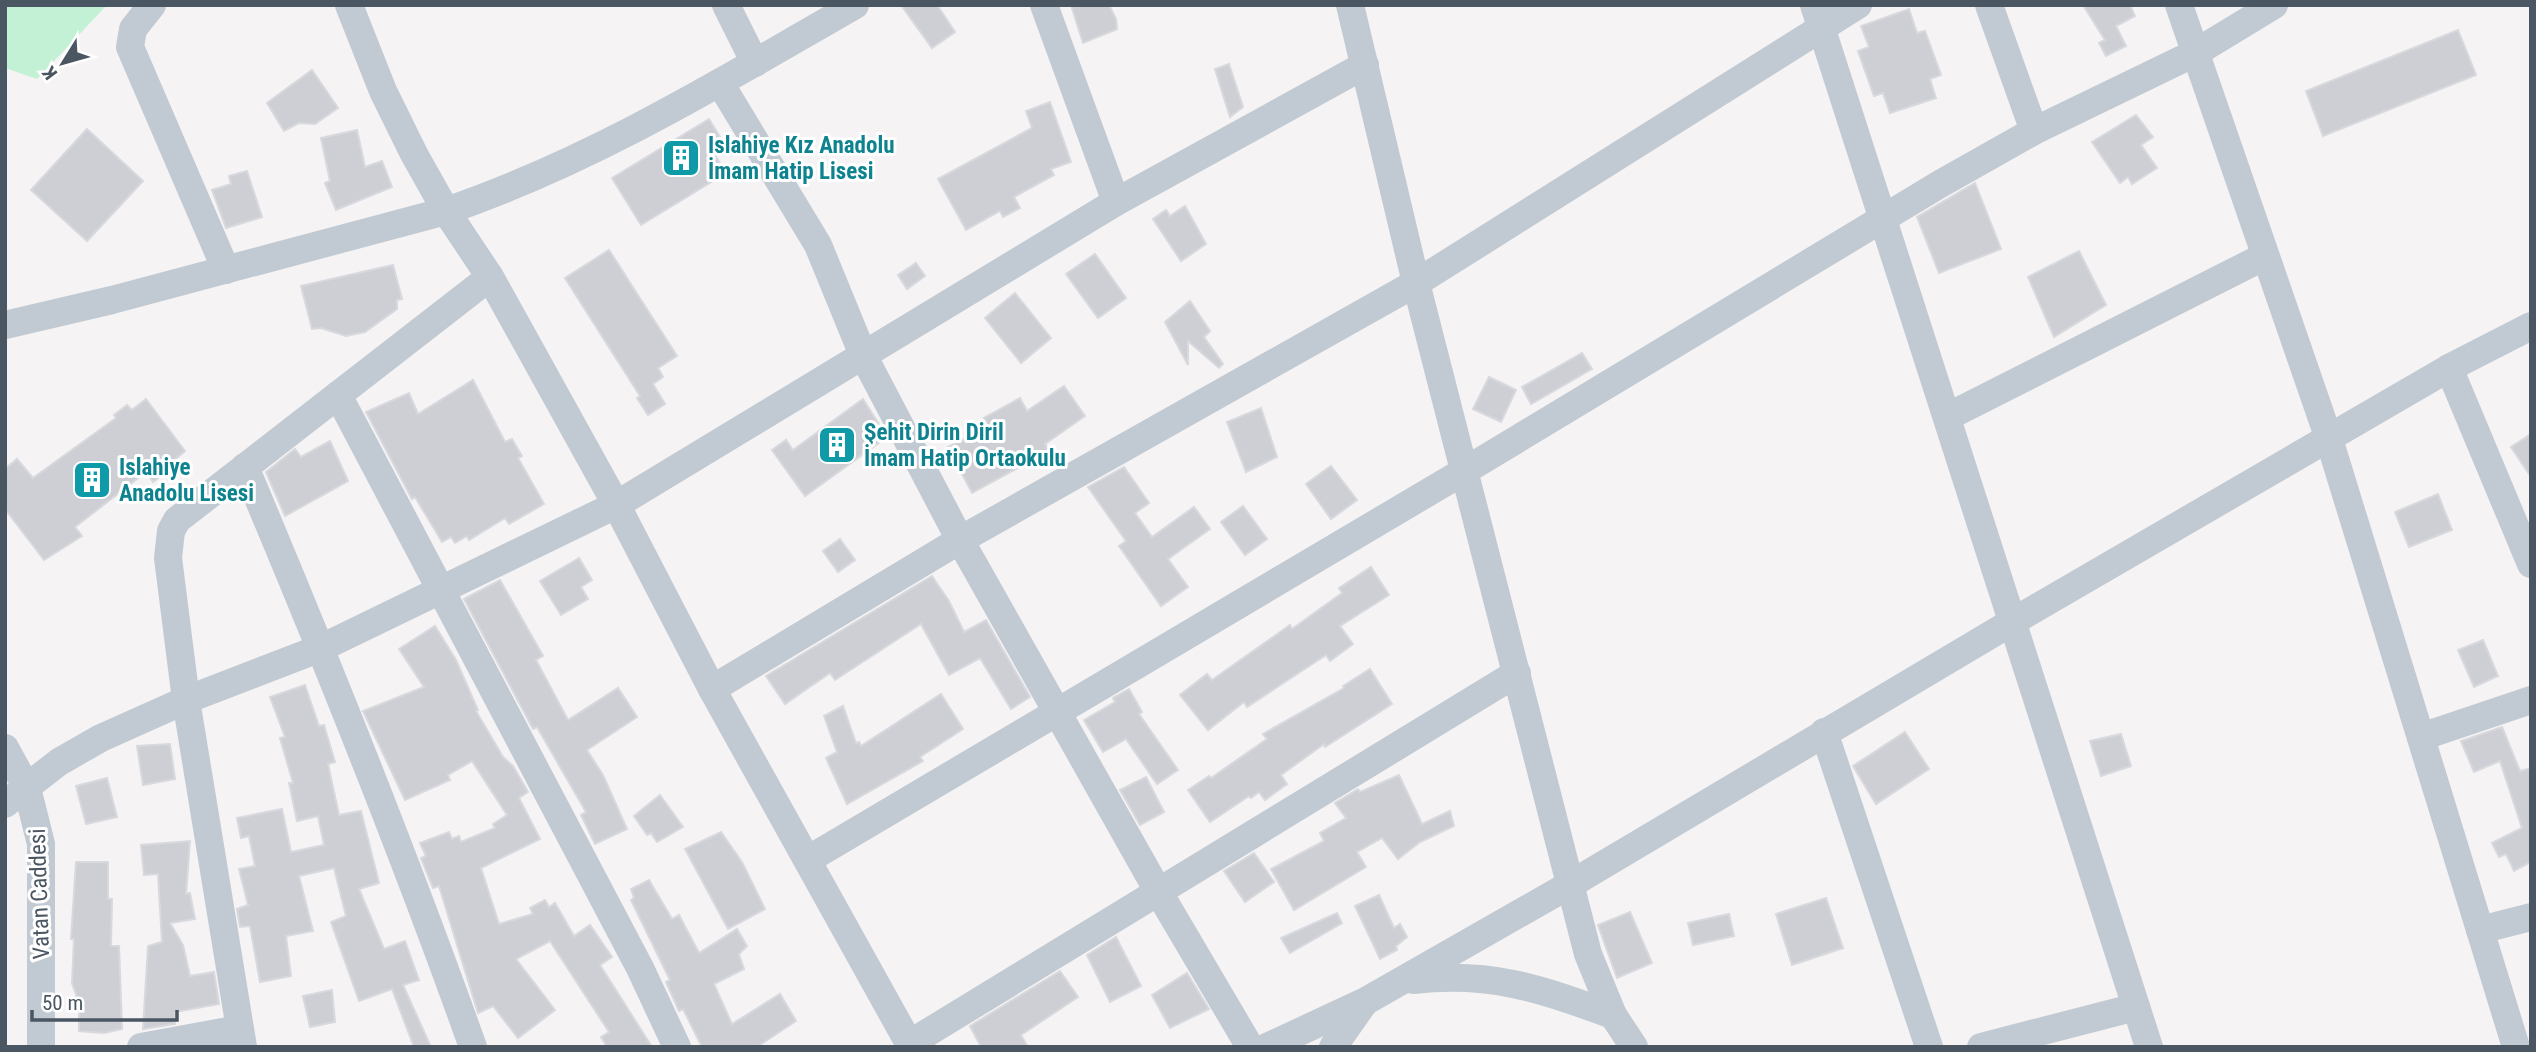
<svg xmlns="http://www.w3.org/2000/svg" width="2536" height="1052" viewBox="0 0 2536 1052" font-family="'Roboto Condensed',sans-serif">
  <style>
    .green { fill: #c3f1d5 }
    .building { fill: #cdcfd5; stroke: #d7d9de; stroke-width: 2 }
    .lines { fill: none; stroke-linecap: round; stroke-linejoin: round }
    .minor { stroke: #c1cad2; stroke-width: 28 }
    .labels { text-anchor: middle; stroke-width: 6; stroke-linejoin: round; paint-order: stroke }
    .culture-label { font-size: 23px; font-weight: bold; fill: #0d838f; stroke: #fff; text-anchor: start }
    .street-label { font-size: 23px; fill: #4a5661; stroke: #fff }
  </style>
  <rect width="100%" height="100%" fill="#f5f3f3"/>
  <polygon class="green" points="5,5 107,5 37,79 5,68"/>
  <g class="building">
    <polygon points="901,5 937,5 955,32 932,48"/>
    <polygon points="1071,5 1109,5 1116,19 1117,29 1083,43"/>
    <polygon points="2083,5 2130,5 2135,16 2116,26 2126,46 2106,56 2099,43 2105,40"/>
    <polygon points="1909,9 1917,33 1925,31 1941,75 1930,79 1936,98 1890,113 1883,93 1874,96 1858,51 1869,47 1861,26"/>
    <polygon points="2458,30 2476,75 2323,136 2306,91"/>
    <polygon points="1229,64 1243,107 1230,117 1215,69"/>
    <polygon points="312,70 338,108 315,124 299,123 284,131 267,103"/>
    <polygon points="1050,102 1071,162 1051,169 1054,175 1014,197 1020,208 1003,217 1000,211 966,230 938,179 1032,128 1026,111"/>
    <polygon points="2136,115 2153,137 2141,145 2157,168 2132,184 2128,177 2120,183 2092,142"/>
    <polygon points="709,119 720,137 708,144 726,173 641,225 612,178"/>
    <polygon points="87,129 143,181 87,241 31,190"/>
    <polygon points="357,130 365,167 382,161 392,187 336,210 325,183 330,181 321,138"/>
    <polygon points="247,171 262,217 226,228 212,190 231,184 229,176"/>
    <polygon points="1975,183 2001,249 1939,273 1917,217"/>
    <polygon points="1185,206 1206,244 1181,261 1153,219 1166,210 1170,216"/>
    <polygon points="609,250 677,356 658,368 663,377 653,384 665,404 648,415 637,398 640,396 565,278"/>
    <polygon points="2079,251 2106,305 2054,337 2028,277"/>
    <polygon points="1095,254 1126,298 1098,318 1066,274"/>
    <polygon points="916,263 925,276 907,289 898,275"/>
    <polygon points="393,265 402,299 397,300 397,309 365,332 346,336 321,328 312,329 301,286"/>
    <polygon points="1015,293 1051,338 1021,363 985,318"/>
    <polygon points="1190,301 1210,331 1204,337 1223,364 1219,368 1188,341 1188,365 1165,322"/>
    <polygon points="1582,353 1592,369 1531,404 1522,387"/>
    <polygon points="1489,377 1516,390 1501,422 1473,409"/>
    <polygon points="473,380 505,442 512,439 522,456 518,458 544,504 509,524 505,518 469,540 467,536 455,543 451,537 442,542 415,497 412,499 366,412 409,393 418,414"/>
    <polygon points="1064,386 1085,416 1045,444 1049,451 972,493 948,447 989,427 984,418 1020,398 1027,411"/>
    <polygon points="146,399 185,451 172,462 174,465 153,482 146,472 75,527 82,536 44,560 5,509 5,469 17,459 33,478 116,418 114,415 127,405 132,410"/>
    <polygon points="863,399 887,437 805,496 772,450 786,440 793,450"/>
    <polygon points="1261,408 1277,457 1246,472 1227,422"/>
    <polygon points="2531,434 2531,477 2511,447"/>
    <polygon points="330,441 348,481 285,516 266,472 295,449 301,457"/>
    <polygon points="1331,466 1357,500 1331,519 1306,484"/>
    <polygon points="1124,467 1149,503 1135,513 1152,537 1194,507 1210,529 1168,559 1188,587 1161,606 1119,546 1126,541 1088,487"/>
    <polygon points="2438,494 2452,530 2409,547 2395,512"/>
    <polygon points="1243,506 1267,539 1245,555 1221,522"/>
    <polygon points="840,539 855,560 838,572 823,551"/>
    <polygon points="579,558 592,580 581,587 588,599 561,615 540,581"/>
    <polygon points="1371,567 1389,595 1340,626 1353,644 1330,661 1326,655 1247,707 1244,702 1208,730 1180,695 1207,674 1212,680 1290,625 1292,629 1342,593 1339,588"/>
    <polygon points="932,576 949,601 964,632 986,620 1030,697 1011,709 980,658 949,675 921,624 835,680 830,673 785,704 766,676"/>
    <polygon points="500,580 543,656 536,660 568,720 618,688 637,717 587,750 603,775 627,829 595,844 581,815 586,812 537,727 533,729 464,599"/>
    <polygon points="435,626 456,660 478,710 476,711 503,757 513,766 528,792 519,798 540,839 481,868 499,924 533,914 530,908 545,900 549,907 555,903 574,936 590,925 612,957 600,965 652,1047 607,1047 601,1037 609,1032 550,941 516,959 555,1010 518,1038 493,1006 478,1013 439,886 433,888 421,858 426,856 420,843 449,832 452,839 459,836 461,842 495,828 493,824 507,815 472,761 448,775 450,780 405,800 363,711 424,687 399,649"/>
    <polygon points="2483,640 2498,676 2474,687 2458,650"/>
    <polygon points="1370,669 1392,704 1325,747 1324,744 1281,775 1287,784 1265,800 1259,792 1251,798 1249,796 1210,822 1188,790 1209,776 1211,778 1267,739 1263,734 1344,688 1343,686"/>
    <polygon points="305,685 319,726 324,725 335,762 328,764 339,815 361,811 379,883 359,889 384,949 405,941 419,980 403,985 431,1047 414,1047 392,989 359,1001 331,922 346,916 334,868 299,876 313,931 286,936 291,976 260,982 250,926 240,927 237,909 248,905 239,869 255,866 249,836 241,838 237,818 282,809 291,852 324,845 318,816 297,821 289,783 293,783 280,738 285,737 270,697"/>
    <polygon points="1129,689 1142,712 1139,714 1178,770 1157,784 1126,739 1103,752 1084,720 1115,702 1113,698"/>
    <polygon points="941,694 963,729 920,757 923,761 847,804 826,758 837,752 824,716 843,706 856,743 859,742 861,746"/>
    <polygon points="2502,727 2520,771 2531,768 2531,862 2514,871 2506,854 2499,857 2492,843 2522,828 2500,761 2474,772 2461,741"/>
    <polygon points="1905,732 1929,769 1876,804 1853,766"/>
    <polygon points="2121,734 2131,766 2101,776 2090,741"/>
    <polygon points="170,744 175,779 143,785 137,746"/>
    <polygon points="1399,775 1422,824 1450,811 1454,826 1420,842 1398,859 1382,838 1357,852 1366,867 1294,910 1271,869 1324,841 1320,833 1346,818 1335,803 1358,789 1360,792"/>
    <polygon points="1146,777 1164,812 1140,825 1120,790"/>
    <polygon points="107,778 117,817 86,824 76,786"/>
    <polygon points="660,795 683,827 657,842 651,833 647,835 634,816"/>
    <polygon points="721,832 742,862 765,909 728,929 685,849"/>
    <polygon points="190,841 186,894 190,893 195,919 170,923 183,945 190,976 214,972 219,1004 175,1012 175,1024 143,1029 148,946 162,942 158,874 144,875 141,845"/>
    <polygon points="1254,853 1274,882 1245,902 1224,871"/>
    <polygon points="76,862 108,862 108,899 112,899 111,946 119,946 122,1029 104,1033 79,1031 79,1003 72,983 74,939 71,939"/>
    <polygon points="649,880 672,919 679,915 699,953 737,929 747,946 739,954 744,969 714,984 732,1024 780,994 796,1021 757,1047 702,1047 683,1009 679,1011 666,982 670,980 631,900 634,898 631,889"/>
    <polygon points="1379,895 1394,928 1400,924 1407,937 1396,946 1397,950 1380,959 1355,906"/>
    <polygon points="1826,898 1843,948 1792,965 1776,914"/>
    <polygon points="1630,912 1652,963 1617,978 1598,925"/>
    <polygon points="1337,913 1342,923 1290,953 1281,938"/>
    <polygon points="1729,914 1734,936 1693,945 1688,923"/>
    <polygon points="1116,937 1141,986 1110,1002 1087,955"/>
    <polygon points="1060,971 1078,997 1021,1035 1028,1047 981,1047 970,1026"/>
    <polygon points="1187,973 1209,1009 1170,1028 1152,995"/>
    <polygon points="332,990 335,1022 310,1027 303,996"/>
  </g>
  <g class="lines">
    <g class="minor">
      <polyline points="152,5 133,29 130,47 226,270"/>
      <polyline points="349,5 383,91 414,154 446,211 490,277 617,506 712,689 911,1047"/>
      <polyline points="726,5 755,63"/>
      <polyline points="1044,5 1116,202"/>
      <polyline points="1350,5 1416,283 1588,954 1613,1015 1634,1047"/>
      <polyline points="1814,5 2149,1047"/>
      <polyline points="1989,5 2034,131"/>
      <polyline points="2179,5 2329,439 2516,1047"/>
      <polyline points="720,83 818,245 863,355 960,540 1158,891 1250,1047"/>
      <path d="M 5,325 L 112,300 L 446,211 C 590,162 723,81 855,5"/>
      <polyline points="2449,368 2531,564"/>
      <polyline points="338,395 640,968 677,1047"/>
      <polyline points="1947,417 2265,256"/>
      <path d="M 245,467 C 326,659 403,851 473,1047"/>
      <polyline points="712,689 960,540 1416,283 1858,5"/>
      <polyline points="1824,732 1929,1047"/>
      <polyline points="2421,737 2531,700"/>
      <polyline points="5,748 27,788 41,844 41,1047"/>
      <polyline points="5,804 59,762 101,738 186,700 321,648 616,505 1116,202 1365,65"/>
      <polyline points="809,859 1466,470 1940,184 2034,131 2195,53 2274,5"/>
      <polyline points="2480,930 2531,917"/>
      <path d="M 1413,980 C 1492,971 1540,989 1613,1015"/>
      <polyline points="909,1044 1517,673"/>
      <polyline points="141,1047 239,1029"/>
      <polyline points="243,1047 186,700 168,558 171,531 177,520 490,277"/>
      <polyline points="1267,1047 1366,1001 1571,884 2012,622 2449,368 2531,326"/>
      <polyline points="1333,1047 1364,1003"/>
      <polyline points="1981,1047 2136,1007"/>
    </g>
  </g>
  <defs>
    <symbol id="building-square" viewBox="-11 -11 22 22"><rect x="-9" y="-9" width="18" height="18" rx="4" fill="#0f9aa8" stroke="#fff"/><path d="M-4-6H4V6H1V3H-1V6H-4ZM-2.5-4.3h1.7v1.8h-1.7ZM.8-4.3h1.7v1.8H.8ZM-2.5-1h1.7V.8h-1.7ZM.8-1h1.7V.8H.8Z" fill="#fff"/></symbol>
  </defs>
  <g fill-rule="evenodd">
    <use href="#building-square" x="659" y="136" width="44" height="44"/>
    <use href="#building-square" x="815" y="423" width="44" height="44"/>
    <use href="#building-square" x="70" y="458" width="44" height="44"/>
  </g>
  <g class="labels">
    <g class="culture-label">
      <text x="708" y="153">Islahiye Kız Anadolu<tspan x="708" dy="26">İmam Hatip Lisesi</tspan></text>
      <text x="864" y="440">Şehit Dirin Diril<tspan x="864" dy="26">İmam Hatip Ortaokulu</tspan></text>
      <text x="119" y="475">Islahiye<tspan x="119" dy="26">Anadolu Lisesi</tspan></text>
    </g>
    <g class="street-label">
      <text transform="translate(39 894) rotate(-92)" y="8">Vatan Caddesi</text>
    </g>
  </g>
  <rect width="2536" height="1052" fill="none" stroke="#4a5661" stroke-width="14"/>
  <g transform="translate(63 63) rotate(233)" stroke="#ffffff" stroke-width="5" paint-order="stroke">
  <path d="M0-5L12 26L0 18L-12 26Z" fill="#4a5661"/>
  <text y="-10" font-size="19" font-weight="bold" text-anchor="middle" fill="#4a5661">K</text>
  </g>
  <path d="M32 1010v10h145v-10" fill="none" stroke="#4a5661" stroke-width="3.5"/>
  <text x="42" y="1010" font-size="21" fill="#4a5661" stroke="#ffffff" stroke-width="5" paint-order="stroke">50 m</text>
</svg>
